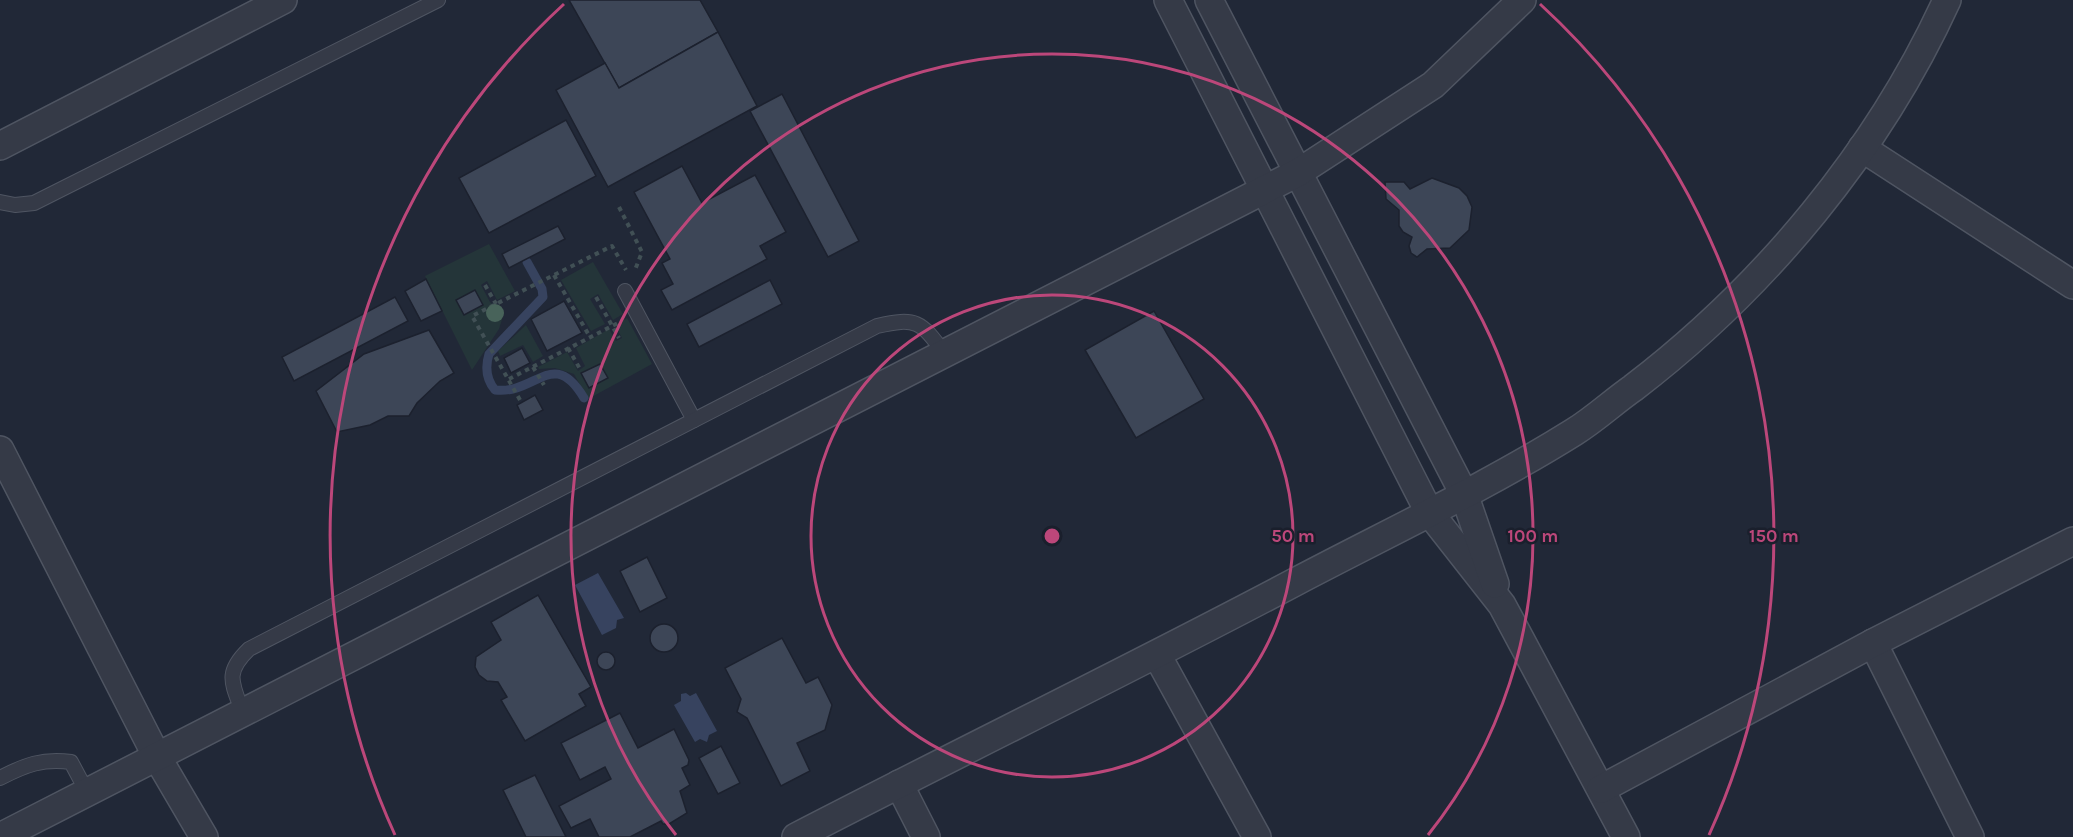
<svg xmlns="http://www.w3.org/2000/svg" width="2073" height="837" viewBox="0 0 2073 837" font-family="Karla,sans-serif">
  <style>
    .green { fill: #243539 }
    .water { fill: #37435f }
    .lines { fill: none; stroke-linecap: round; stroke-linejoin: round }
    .stream { stroke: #37435f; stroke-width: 9 }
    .building { fill: #3d4657; stroke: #1c212e; stroke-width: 1.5 }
    .service-casing { stroke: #4f5562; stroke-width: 16 }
    .minor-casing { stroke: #4f5562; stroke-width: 30 }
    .path { stroke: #415055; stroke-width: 4; stroke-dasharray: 4.5 4.5; stroke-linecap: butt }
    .service { stroke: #353a47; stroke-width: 14 }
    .minor { stroke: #353a47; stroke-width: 27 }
    .tree { fill: #48635a }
    .ring { fill: none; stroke: #bc477a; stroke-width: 3 }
    .centre { fill: #bc477a; stroke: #1a1f2c; stroke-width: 3 }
    .ring-label { font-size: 18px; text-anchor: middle; font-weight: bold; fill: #bc477a; stroke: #1a1f2c; stroke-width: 5; stroke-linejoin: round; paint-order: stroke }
  </style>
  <rect width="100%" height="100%" fill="#212837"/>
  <g class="green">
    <polygon points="489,244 515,291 497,300 487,281 481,285 490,302 504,313 499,329 472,370 425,276"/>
    <polygon points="593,262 623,314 613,320 598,294 590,299 605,324 591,331 561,280"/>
    <polygon points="627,318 652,364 588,399 574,374 555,368 539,369 538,367 567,352 578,371 585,366 576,348 609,329 616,341 622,338 615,325"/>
    <polygon points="526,325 543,356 533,362 523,345 500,356 498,351"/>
  </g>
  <g class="water">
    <polygon points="598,573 624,618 617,620 616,628 602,635 575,585"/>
    <polygon points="686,693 690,696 696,693 717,731 709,735 707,742 700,739 695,742 674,705 681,701 681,694"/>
  </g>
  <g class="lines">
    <path class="stream" d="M 527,262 L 542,289 L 543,297 L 489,354 C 485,367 486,379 495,390 C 536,395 553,346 584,398"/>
  </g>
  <g class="building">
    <polygon points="569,0 700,0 718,32 619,88"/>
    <polygon points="718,32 757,106 608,187 556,90 605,63 619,88"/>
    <polygon points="782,94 859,241 828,257 750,111"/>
    <polygon points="566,120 596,176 489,233 459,178"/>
    <polygon points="682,166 702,203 755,175 786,232 760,246 767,259 672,310 661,290 673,284 662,263 670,259 634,192"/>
    <polygon points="1432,178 1459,188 1467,196 1472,207 1469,230 1450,248 1427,249 1417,257 1411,253 1409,246 1412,237 1403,232 1399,226 1399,210 1386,199 1385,182 1404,182 1410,189"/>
    <polygon points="558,226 565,239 509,268 502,254"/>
    <polygon points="426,279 442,311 421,321 405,291"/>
    <polygon points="770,280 782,304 699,347 687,324"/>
    <polygon points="475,290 483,305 464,315 456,300"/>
    <polygon points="395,297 408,321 294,381 282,357"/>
    <polygon points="564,301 582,333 547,351 531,319"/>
    <polygon points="1154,311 1204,399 1136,438 1085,350"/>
    <polygon points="429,330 454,373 440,381 417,403 409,416 388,416 370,425 337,432 316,391 364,354"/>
    <polygon points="522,348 530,363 511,373 504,358"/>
    <polygon points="600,364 608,378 589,388 581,373"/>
    <polygon points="535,395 543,410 524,420 517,405"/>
    <polygon points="647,557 667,598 640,612 620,571"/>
    <polygon points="538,595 591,687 579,694 586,706 525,741 501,700 507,697 498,682 487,681 479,675 475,667 476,657 501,640 491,622"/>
    <circle cx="664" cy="638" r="14"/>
    <polygon points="782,638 806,683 818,677 832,705 825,730 797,743 810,771 781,786 747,718 737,712 741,699 725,668"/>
    <circle cx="606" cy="661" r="9"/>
    <polygon points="620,713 638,748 674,729 689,760 688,765 682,768 690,785 680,791 687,813 669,824 663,824 661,821 630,837 599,837 590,819 571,828 559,806 611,779 605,767 580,780 561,743"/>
    <polygon points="721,746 740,783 718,794 699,758"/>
    <polygon points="535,775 566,837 526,837 503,790"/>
  </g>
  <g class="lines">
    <defs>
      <g id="service">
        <polyline points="0,202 15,205 34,203 438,0"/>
        <polyline points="625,291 694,420"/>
        <path d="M 243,713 C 232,683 224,673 249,649 L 877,326 C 916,317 921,321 944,353"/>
        <path d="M 0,778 C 25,765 43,758 71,762 L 87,792"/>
      </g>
      <g id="minor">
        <polyline points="1168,0 1429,512 1502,605 1626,837"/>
        <polyline points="1209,0 1464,494 1495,584"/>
        <polyline points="0,146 283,0"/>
        <polyline points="1862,148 2073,285"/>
        <polyline points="0,450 157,757 204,837"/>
        <polyline points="1873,643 1970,837"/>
        <polyline points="1157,655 1257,837"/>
        <polyline points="899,784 926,837"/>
        <polyline points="1601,789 1873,643 2073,541"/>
        <polyline points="0,837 1299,172 1433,85 1522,0"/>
        <path d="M 796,837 C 962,751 1131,669 1297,581 C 1390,532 1486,487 1574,432 C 1595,419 1613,402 1633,388 C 1765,287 1878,151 1947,0"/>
      </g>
    </defs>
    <use href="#service" class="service-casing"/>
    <use href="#minor" class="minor-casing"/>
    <g class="path">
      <polyline points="619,207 642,252 635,270"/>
      <polyline points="554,275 590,337"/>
      <polyline points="485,285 496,304"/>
      <polyline points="596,297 619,338"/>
      <polyline points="568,348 580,369"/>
      <polyline points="533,367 544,385"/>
      <polyline points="509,379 618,323"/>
      <polyline points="520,400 472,316 612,246 626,270"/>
    </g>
    <use href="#service" class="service"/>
    <use href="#minor" class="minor"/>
  </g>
  <circle class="tree" cx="495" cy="313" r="9"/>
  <g class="ring">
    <circle cx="1052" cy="536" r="241"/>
    <path d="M676 835A481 481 0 1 1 1428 835"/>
    <path d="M395 835A722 722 0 0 1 564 4M1540 4A722 722 0 0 1 1709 835"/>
  </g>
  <circle cx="1052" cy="536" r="9" class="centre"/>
  <g class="ring-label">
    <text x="1293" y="542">50 m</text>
    <text x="1533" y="542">100 m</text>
    <text x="1774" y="542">150 m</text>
  </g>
</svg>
